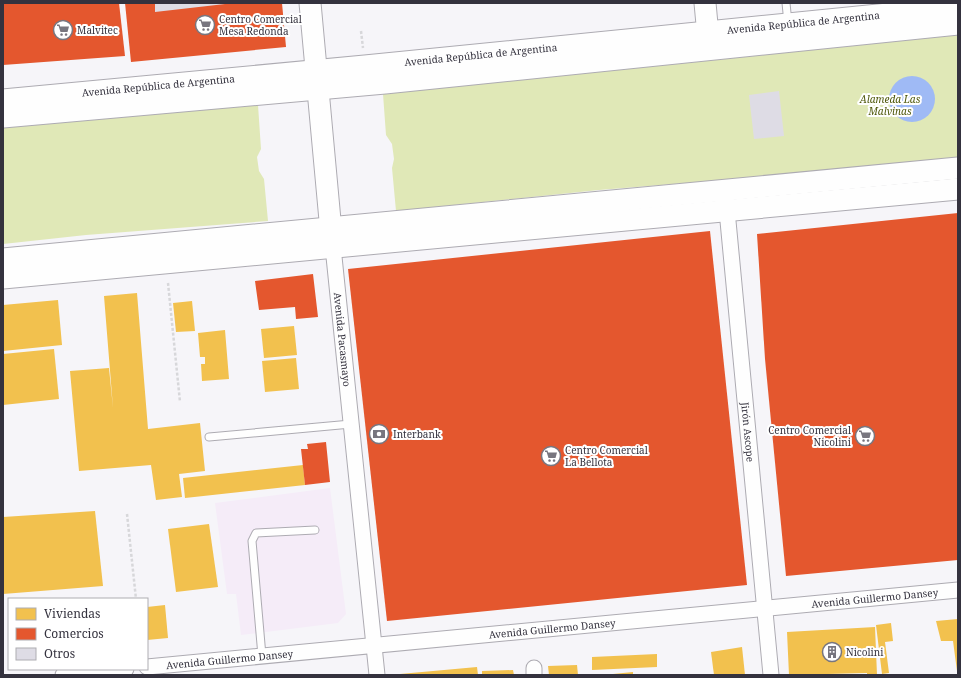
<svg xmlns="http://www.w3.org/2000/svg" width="961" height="678" viewBox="0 0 961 678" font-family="'Noto Serif',serif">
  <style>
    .industrial { fill: #f5ecf8 }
    .green { fill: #e0e8b7 }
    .water { fill: #9fbaf5 }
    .homes { fill: #f2c14e }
    .shops { fill: #e4572e }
    .building { fill: #dedce5 }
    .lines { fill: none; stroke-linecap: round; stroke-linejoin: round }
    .lane-casing { stroke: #adabb2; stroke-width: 9 }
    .street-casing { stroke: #adabb2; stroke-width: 17 }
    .secondary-casing { stroke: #adabb2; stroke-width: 23 }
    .path { stroke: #d7d7da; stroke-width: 2.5; stroke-dasharray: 3 2; stroke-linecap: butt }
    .lane { stroke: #fefefe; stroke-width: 7 }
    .street { stroke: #fefefe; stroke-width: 15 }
    .secondary { stroke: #fefefe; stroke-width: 21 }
    .labels { text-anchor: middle; stroke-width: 4; stroke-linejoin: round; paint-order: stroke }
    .poi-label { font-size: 10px; fill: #34323e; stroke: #fff; text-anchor: start }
    .street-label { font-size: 10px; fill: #34323e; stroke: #fff }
    .park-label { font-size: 10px; font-style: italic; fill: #4e5709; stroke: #fff }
  </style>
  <rect width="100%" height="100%" fill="#f6f5f9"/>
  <polygon class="industrial" points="330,488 346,614 338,623 241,635 236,594 227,594 215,503"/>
  <g class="green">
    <polygon points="958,35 958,161 599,190 396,211 392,168 394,159 392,144 386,135 383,94"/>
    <polygon points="258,105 261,149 257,157 259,171 264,179 268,221 86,235 3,244 3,128"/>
  </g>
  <circle class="water" cx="912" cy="99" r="23"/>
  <g class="homes">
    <polygon points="137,293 148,429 200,423 205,471 179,474 182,497 156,500 151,465 79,471 70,371 109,368 113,408 104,296"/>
    <polygon points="58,300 62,345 3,351 3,305"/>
    <polygon points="192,301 195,331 176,332 173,303"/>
    <polygon points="294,326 297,355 264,358 261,329"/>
    <polygon points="225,330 229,379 202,381 201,364 205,364 205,357 200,357 198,333"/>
    <polygon points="54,349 59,399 3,405 3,354"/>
    <polygon points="296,358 299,389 265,392 262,361"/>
    <polygon points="303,465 305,485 185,498 183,478"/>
    <polygon points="95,511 103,586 3,594 3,517"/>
    <polygon points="209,524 218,587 176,592 168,529"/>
    <polygon points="165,605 168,638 147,640 147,607"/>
    <polygon points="958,619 958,671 957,671 953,641 941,641 936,621"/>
    <polygon points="891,623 893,641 885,642 889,673 882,674 876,625"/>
    <polygon points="875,627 877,675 867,675 867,673 789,675 787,632"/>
    <polygon points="742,647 745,675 714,675 711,652"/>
    <polygon points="657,654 657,667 592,670 592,657"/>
    <polygon points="577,665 578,675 549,675 548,666"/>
    <polygon points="477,667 478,675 400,675 400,674"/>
    <polygon points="513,670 514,675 482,675 482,671"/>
    <polygon points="633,672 633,675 613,675 613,674"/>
  </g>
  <g class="shops">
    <polygon points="3,3 119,3 125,56 3,65"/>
    <polygon points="125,3 282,3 286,47 131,62"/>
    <polygon points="958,213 958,560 786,576 765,359 757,234"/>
    <polygon points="710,231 747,585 387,621 348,269"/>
    <polygon points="313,274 318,317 296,319 295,307 259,310 255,281"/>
    <polygon points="326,442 330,482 305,485 301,449 308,449 307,444"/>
  </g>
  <g class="building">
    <polygon points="155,3 225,3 225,4 155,12"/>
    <polygon points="779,91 784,136 754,139 749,95"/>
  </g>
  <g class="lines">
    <defs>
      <g id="lane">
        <polyline points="786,3 788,23"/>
        <polyline points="209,437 351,424"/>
        <polyline points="262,656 252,541 256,533 315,530"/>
      </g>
      <g id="street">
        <path id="s1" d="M 726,200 L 771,675"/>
        <path id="s2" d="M 333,247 L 377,675"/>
        <path id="s3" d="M 147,667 L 958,590"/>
        <polyline points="534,668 534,675"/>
        <polyline points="63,675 126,669"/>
      </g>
      <g id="secondary">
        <polyline points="310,3 332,242"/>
        <polyline points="705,3 709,46"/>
        <path id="s4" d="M 3,100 L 365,66 L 958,7"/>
        <polyline points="3,117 385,83 958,24"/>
        <polyline points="3,259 958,168"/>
        <polyline points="3,278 958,189"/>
      </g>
    </defs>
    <use href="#lane" class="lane-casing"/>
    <use href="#street" class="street-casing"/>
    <use href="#secondary" class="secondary-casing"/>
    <g class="path">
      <polyline points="361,31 363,48"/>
      <polyline points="168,283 180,402"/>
      <polyline points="127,514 136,599"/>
    </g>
    <use href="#lane" class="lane"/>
    <use href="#street" class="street"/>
    <use href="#secondary" class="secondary"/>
  </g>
  <defs>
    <symbol id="supermarket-ring" viewBox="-11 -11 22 22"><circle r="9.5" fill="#fff" stroke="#78767f" stroke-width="1.5"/><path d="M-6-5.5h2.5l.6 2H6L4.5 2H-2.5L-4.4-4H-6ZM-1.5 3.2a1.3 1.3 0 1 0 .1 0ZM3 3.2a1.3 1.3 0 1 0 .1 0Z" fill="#78767f"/></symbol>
    <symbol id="bank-ring" viewBox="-11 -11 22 22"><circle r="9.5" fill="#fff" stroke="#78767f" stroke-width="1.5"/><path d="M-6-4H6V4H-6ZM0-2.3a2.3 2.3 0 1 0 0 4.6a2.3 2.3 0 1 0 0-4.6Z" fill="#78767f"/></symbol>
    <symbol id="building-ring" viewBox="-11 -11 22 22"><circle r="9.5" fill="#fff" stroke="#78767f" stroke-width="1.5"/><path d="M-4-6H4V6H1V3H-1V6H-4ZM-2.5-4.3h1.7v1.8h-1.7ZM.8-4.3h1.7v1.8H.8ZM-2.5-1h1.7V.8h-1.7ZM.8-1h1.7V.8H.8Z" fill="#78767f"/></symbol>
  </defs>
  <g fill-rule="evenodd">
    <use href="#supermarket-ring" x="194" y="14" width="22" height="22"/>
    <use href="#supermarket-ring" x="52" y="19" width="22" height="22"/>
    <use href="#bank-ring" x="368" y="423" width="22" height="22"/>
    <use href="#supermarket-ring" x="854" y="425" width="22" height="22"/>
    <use href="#supermarket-ring" x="540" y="445" width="22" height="22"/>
    <use href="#building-ring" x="821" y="641" width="22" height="22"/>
  </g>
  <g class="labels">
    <g class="poi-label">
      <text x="219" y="23">Centro Comercial<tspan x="219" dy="12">Mesa Redonda</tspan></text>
      <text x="77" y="34">Malvitec</text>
      <text x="851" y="434" text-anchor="end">Centro Comercial<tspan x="851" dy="12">Nicolini</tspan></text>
      <text x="393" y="438">Interbank</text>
      <text x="565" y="454">Centro Comercial<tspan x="565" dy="12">La Bellota</tspan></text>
      <text x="846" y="656">Nicolini</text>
    </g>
    <g class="street-label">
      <text dy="4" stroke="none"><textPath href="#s4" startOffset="804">Avenida República de Argentina</textPath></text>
      <text dy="4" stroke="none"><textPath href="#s4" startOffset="480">Avenida República de Argentina</textPath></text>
      <text dy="4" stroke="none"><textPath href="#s4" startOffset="156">Avenida República de Argentina</textPath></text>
      <text dy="4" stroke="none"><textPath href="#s2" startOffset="93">Avenida Pacasmayo</textPath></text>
      <text dy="4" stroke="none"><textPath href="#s1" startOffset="233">Jirón Ascope</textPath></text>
      <text dy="4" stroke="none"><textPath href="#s3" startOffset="731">Avenida Guillermo Dansey</textPath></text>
      <text dy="4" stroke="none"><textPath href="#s3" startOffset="407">Avenida Guillermo Dansey</textPath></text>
      <text dy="4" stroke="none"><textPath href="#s3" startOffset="83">Avenida Guillermo Dansey</textPath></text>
    </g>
    <g class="park-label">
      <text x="890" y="103">Alameda Las<tspan x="890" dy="12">Malvinas</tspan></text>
    </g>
  </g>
  <rect width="961" height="678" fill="none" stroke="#34323e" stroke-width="8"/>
  <rect x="8" y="598" width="140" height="72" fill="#ffffff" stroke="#aeadb2"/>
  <rect x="16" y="608" width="20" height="12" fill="#f2c14e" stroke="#aeadb2"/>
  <text x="44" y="618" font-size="12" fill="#34323e">Viviendas</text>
  <rect x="16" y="628" width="20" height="12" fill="#e4572e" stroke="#aeadb2"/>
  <text x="44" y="638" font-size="12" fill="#34323e">Comercios</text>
  <rect x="16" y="648" width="20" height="12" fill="#dedce5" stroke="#aeadb2"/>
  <text x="44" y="658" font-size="12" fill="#34323e">Otros</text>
</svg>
